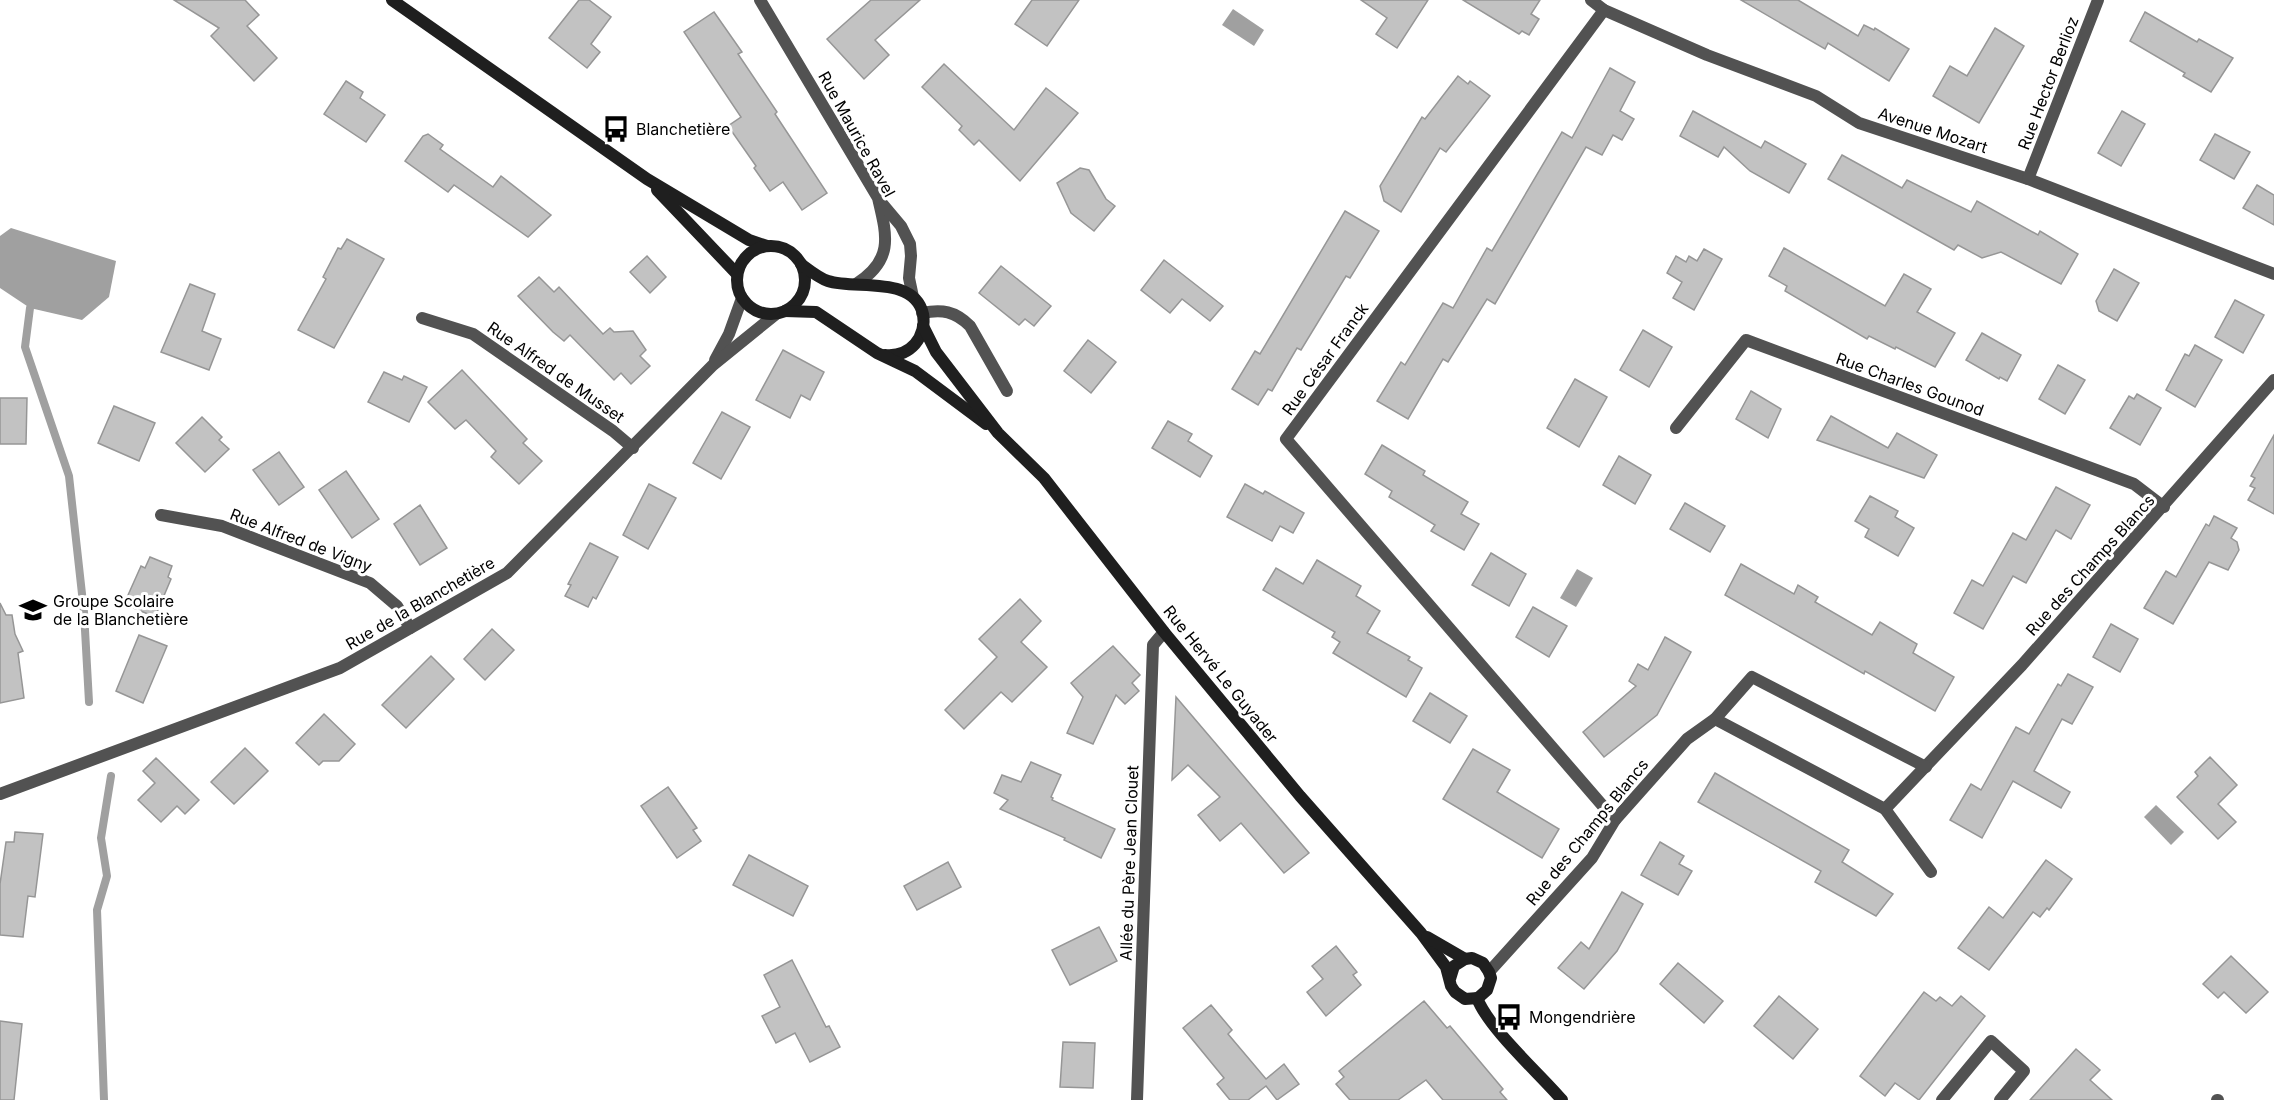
<svg xmlns="http://www.w3.org/2000/svg" width="2274" height="1100" viewBox="0 0 2274 1100" font-family="Inter,sans-serif">
  <style>
    .water { fill: #a0a0a0 }
    .lines { fill: none; stroke-linecap: round; stroke-linejoin: round }
    .stream { stroke: #a0a0a0; stroke-width: 8 }
    .building { fill: #c2c2c2; stroke: #969696; stroke-width: 1.5 }
    .street { stroke: #525252; stroke-width: 12 }
    .secondary { stroke: #1f1f1f; stroke-width: 12 }
    .labels { text-anchor: middle; stroke-width: 6; stroke-linejoin: round; paint-order: stroke }
    .street-label { font-size: 16px; fill: #000; stroke: #fff }
    .poi-label { font-size: 16px; fill: #000; stroke: #fff; text-anchor: start }
  </style>
  <rect width="100%" height="100%" fill="#fff"/>
  <g class="water">
    <polygon points="1233,9 1264,30 1254,46 1222,25"/>
    <polygon points="11,228 116,261 109,297 82,320 30,308 0,288 0,236"/>
    <polygon points="1577,569 1593,578 1576,607 1560,598"/>
    <polygon points="2156,805 2184,832 2171,845 2144,817"/>
  </g>
  <g class="lines">
    <g class="stream">
      <polyline points="30,308 25,347 69,476 84,612 89,702"/>
      <polyline points="104,1100 97,910 107,876 101,838 111,776"/>
    </g>
  </g>
  <g class="building">
    <polygon points="174,0 245,0 259,15 247,26 277,58 254,81 211,36 219,28"/>
    <polygon points="579,0 589,0 611,17 591,44 600,52 587,68 549,38"/>
    <polygon points="871,0 920,0 875,40 889,55 864,79 827,39"/>
    <polygon points="1032,0 1079,0 1047,46 1015,24"/>
    <polygon points="1361,0 1428,0 1397,48 1376,34 1387,18"/>
    <polygon points="1463,0 1540,0 1531,14 1539,19 1529,35 1522,31 1519,34"/>
    <polygon points="1741,0 1798,0 1858,36 1864,25 1874,30 1875,28 1909,49 1889,81 1828,43 1825,49"/>
    <polygon points="714,12 742,52 738,54 777,112 775,114 827,193 802,210 783,182 770,191 754,168 756,166 728,126 741,117 684,32"/>
    <polygon points="2145,12 2197,42 2199,39 2233,58 2211,92 2183,76 2185,73 2130,41"/>
    <polygon points="1995,28 2024,46 1979,123 1933,96 1950,66 1967,76"/>
    <polygon points="944,64 1014,130 1046,88 1078,113 1020,181 979,140 974,145 959,130 962,126 922,87"/>
    <polygon points="1610,68 1635,82 1620,111 1634,119 1622,140 1613,135 1602,155 1586,147 1495,304 1487,299 1448,362 1443,359 1408,419 1377,401 1401,362 1405,365 1443,303 1453,308 1487,248 1492,251 1562,132 1572,138"/>
    <polygon points="1458,76 1468,84 1470,81 1490,96 1446,152 1440,148 1401,212 1384,201 1380,186 1422,117 1425,119"/>
    <polygon points="346,81 363,92 360,98 385,115 366,142 324,114"/>
    <polygon points="1693,111 1761,148 1765,141 1806,164 1789,193 1750,171 1724,147 1718,157 1680,136"/>
    <polygon points="2122,111 2145,124 2121,166 2098,153"/>
    <polygon points="428,134 443,145 440,149 493,187 501,176 551,215 528,237 454,185 448,192 405,161 423,136"/>
    <polygon points="2215,134 2250,152 2234,179 2200,160"/>
    <polygon points="1842,155 1902,188 1907,180 1971,212 1977,201 2038,235 2040,231 2078,254 2061,284 2001,252 1982,258 1958,245 1954,250 1828,179"/>
    <polygon points="1080,168 1089,170 1106,199 1115,206 1094,231 1071,213 1057,183"/>
    <polygon points="2257,185 2274,195 2274,225 2243,208"/>
    <polygon points="1345,211 1379,231 1350,278 1346,276 1301,350 1297,348 1272,391 1268,389 1258,405 1232,389 1255,351 1260,354"/>
    <polygon points="347,239 384,259 334,348 298,330 326,279 323,277 338,248 341,249"/>
    <polygon points="1784,248 1885,306 1904,274 1931,289 1917,312 1955,333 1935,367 1896,347 1895,349 1869,336 1867,339 1785,291 1787,286 1769,276"/>
    <polygon points="1704,249 1722,259 1694,310 1673,298 1682,282 1667,273 1676,256 1686,262 1689,256 1697,261"/>
    <polygon points="647,256 666,277 650,293 630,272"/>
    <polygon points="1164,260 1223,306 1210,321 1182,299 1170,313 1141,290"/>
    <polygon points="1001,266 1051,306 1034,326 1025,319 1019,325 979,293"/>
    <polygon points="2114,269 2139,283 2117,321 2099,311 2096,301"/>
    <polygon points="539,277 554,292 559,287 603,334 610,328 614,332 633,331 646,350 640,356 650,366 631,384 621,373 614,380 570,335 564,341 553,332 518,296"/>
    <polygon points="190,284 215,294 202,331 221,339 209,370 161,352"/>
    <polygon points="2235,300 2264,315 2243,353 2215,337"/>
    <polygon points="1643,330 1672,347 1649,387 1620,370"/>
    <polygon points="1982,333 2021,355 2007,381 2000,377 1999,379 1966,360"/>
    <polygon points="1088,340 1116,362 1091,393 1064,371"/>
    <polygon points="2195,345 2222,360 2195,407 2166,390 2185,354 2189,356"/>
    <polygon points="783,350 824,372 810,400 801,395 790,418 756,400"/>
    <polygon points="2058,365 2085,380 2065,414 2039,399"/>
    <polygon points="462,370 527,439 523,443 542,461 519,484 491,457 496,451 466,420 455,429 428,402"/>
    <polygon points="384,372 402,380 404,376 427,387 409,422 368,402"/>
    <polygon points="1575,379 1607,397 1579,447 1547,428"/>
    <polygon points="1751,391 1781,409 1768,438 1736,419"/>
    <polygon points="2137,394 2161,408 2140,445 2110,428 2129,396 2134,399"/>
    <polygon points="0,398 27,398 26,444 0,444"/>
    <polygon points="114,406 155,423 139,461 98,443"/>
    <polygon points="722,412 750,427 721,479 693,463"/>
    <polygon points="1831,416 1888,448 1897,433 1937,455 1924,478 1817,440"/>
    <polygon points="202,417 222,437 219,440 229,449 205,472 176,443"/>
    <polygon points="1168,421 1192,434 1188,441 1212,456 1200,477 1152,448"/>
    <polygon points="2274,435 2274,514 2248,500 2255,488 2250,486 2255,478 2251,476"/>
    <polygon points="1382,445 1425,471 1423,475 1468,502 1461,514 1479,524 1464,550 1431,531 1435,525 1389,497 1392,491 1365,474"/>
    <polygon points="279,452 304,487 279,505 253,470"/>
    <polygon points="1619,456 1651,475 1635,504 1603,485"/>
    <polygon points="346,471 379,519 352,538 319,490"/>
    <polygon points="649,484 676,498 648,549 623,535"/>
    <polygon points="1245,484 1263,494 1265,491 1304,513 1293,533 1280,526 1272,541 1227,517"/>
    <polygon points="2056,487 2090,505 2071,539 2056,530 2026,583 2013,576 1983,629 1954,613 1972,580 1983,586 2013,533 2026,540"/>
    <polygon points="1870,496 1898,511 1895,517 1914,528 1898,556 1865,537 1869,529 1855,521"/>
    <polygon points="1685,503 1725,526 1710,552 1670,529"/>
    <polygon points="420,505 447,548 420,565 394,524"/>
    <polygon points="2214,516 2237,528 2231,538 2237,542 2239,550 2228,570 2209,562 2173,624 2144,608 2166,571 2176,577 2206,524 2209,526"/>
    <polygon points="590,543 618,557 596,599 593,597 588,607 565,596 571,585 568,584"/>
    <polygon points="1491,553 1526,574 1509,606 1472,585"/>
    <polygon points="150,557 172,566 168,577 171,579 155,617 124,604 141,566 145,568"/>
    <polygon points="1317,560 1361,586 1356,596 1380,611 1367,633 1410,657 1408,660 1422,668 1406,697 1333,653 1340,642 1332,637 1335,632 1263,590 1276,568 1303,584"/>
    <polygon points="1741,564 1794,594 1798,585 1818,597 1815,602 1872,635 1880,622 1917,644 1913,653 1954,677 1935,711 1865,671 1864,674 1725,595"/>
    <polygon points="1020,599 1041,621 1021,642 1047,667 1012,702 1001,692 964,729 945,710 997,657 979,639"/>
    <polygon points="0,603 6,615 12,615 15,634 23,651 18,653 24,698 0,703"/>
    <polygon points="1533,607 1567,626 1549,657 1516,637"/>
    <polygon points="2111,624 2138,639 2120,672 2093,657"/>
    <polygon points="492,629 514,650 485,680 464,659"/>
    <polygon points="139,635 167,646 143,703 116,691"/>
    <polygon points="1665,637 1691,652 1657,715 1604,757 1583,732 1636,686 1629,681 1638,664 1648,670"/>
    <polygon points="1113,646 1140,675 1132,683 1139,691 1125,704 1116,695 1093,744 1067,733 1083,697 1071,683"/>
    <polygon points="431,656 454,679 406,728 382,705"/>
    <polygon points="2068,674 2093,687 2072,724 2062,719 2034,771 2070,792 2061,808 2013,781 1982,838 1950,820 1971,784 1981,790 2016,727 2029,734 2058,684 2061,686"/>
    <polygon points="1430,693 1467,716 1450,743 1413,721"/>
    <polygon points="1176,697 1309,853 1284,873 1241,823 1220,841 1198,815 1220,797 1188,765 1172,780"/>
    <polygon points="324,714 355,744 339,761 323,761 319,765 296,743"/>
    <polygon points="245,748 268,771 234,804 211,782"/>
    <polygon points="1473,749 1510,770 1497,792 1559,829 1542,858 1443,799"/>
    <polygon points="2210,757 2237,785 2218,804 2236,822 2218,839 2177,797 2198,776 2195,772"/>
    <polygon points="156,758 199,800 185,814 177,806 161,822 138,800 155,783 143,771"/>
    <polygon points="1031,762 1061,775 1051,797 1053,798 1052,800 1115,829 1101,858 1064,840 1065,838 1000,809 1008,800 994,793 1002,775 1021,782"/>
    <polygon points="1715,773 1849,850 1842,862 1893,894 1876,916 1815,882 1821,871 1698,802"/>
    <polygon points="668,787 697,828 693,830 701,841 677,858 641,806"/>
    <polygon points="15,832 43,834 35,897 28,896 23,937 0,935 0,884 6,842 14,842"/>
    <polygon points="1660,842 1684,856 1679,864 1692,871 1678,895 1641,875"/>
    <polygon points="749,855 808,886 793,916 733,885"/>
    <polygon points="2046,860 2072,879 2049,910 2047,908 2040,917 2033,912 1989,970 1958,948 1989,907 2003,918"/>
    <polygon points="948,862 961,887 917,910 904,886"/>
    <polygon points="1622,892 1643,904 1617,951 1584,989 1558,968 1581,942 1589,949"/>
    <polygon points="1099,927 1117,961 1070,985 1052,950"/>
    <polygon points="1336,946 1357,972 1353,975 1361,985 1326,1016 1307,992 1323,979 1312,966"/>
    <polygon points="2231,956 2268,992 2246,1013 2224,992 2218,998 2203,984"/>
    <polygon points="792,960 826,1027 829,1026 840,1047 810,1062 795,1033 776,1043 762,1016 780,1007 764,975"/>
    <polygon points="1678,963 1723,1001 1704,1023 1660,984"/>
    <polygon points="1924,992 1936,1001 1940,997 1952,1006 1961,996 1985,1016 1919,1100 1895,1083 1885,1096 1860,1076"/>
    <polygon points="1779,996 1818,1029 1793,1059 1754,1026"/>
    <polygon points="1424,1001 1447,1028 1450,1026 1503,1089 1500,1092 1507,1100 1443,1100 1426,1080 1398,1100 1350,1100 1336,1084 1344,1077 1339,1071"/>
    <polygon points="1211,1005 1232,1030 1228,1034 1266,1079 1284,1064 1299,1084 1277,1100 1266,1086 1248,1100 1230,1100 1217,1084 1224,1078 1183,1028"/>
    <polygon points="0,1021 22,1024 14,1100 0,1100"/>
    <polygon points="1063,1042 1095,1043 1093,1088 1060,1087"/>
    <polygon points="2076,1049 2100,1070 2090,1080 2112,1100 2030,1100"/>
  </g>
  <g class="lines">
    <g class="street">
      <path d="M 760,0 L 878,198 C 887,236 894,260 856,284"/>
      <polyline points="1591,0 1604,10 1707,55 1816,96 1859,123 2028,179 2274,274"/>
      <polyline points="1604,10 1286,439 1615,820"/>
      <polyline points="2028,179 2098,0"/>
      <polyline points="880,201 901,226 910,244 911,256 909,278 913,297"/>
      <path d="M 922,313 C 942,309 955,311 970,326 L 1007,391"/>
      <polyline points="422,318 473,334 613,431 633,448"/>
      <polyline points="715,360 729,334 742,298"/>
      <polyline points="1676,428 1746,340 2134,484 2164,507"/>
      <polyline points="161,515 222,526 370,583 397,606 410,628"/>
      <polyline points="1715,719 1885,809 2022,665 2274,380"/>
      <polyline points="0,794 340,668 507,573 713,365 776,314"/>
      <polyline points="1885,809 1931,872"/>
      <polyline points="1489,972 1592,858 1615,820 1687,739 1715,719 1752,677 1926,767"/>
      <polyline points="1137,1100 1153,645 1164,632"/>
      <polyline points="1942,1100 1991,1041 2024,1071 2000,1100"/>
      <polyline points="2217,1100 2218,1100"/>
    </g>
    <g class="secondary">
      <polyline points="392,0 647,179 749,240 767,246"/>
      <polyline points="657,190 737,274"/>
      <circle cx="771" cy="280" r="34"/>
      <path d="M 801,264 C 809,270 819,278 828,281 C 856,290 914,275 923,314 C 925,324 922,336 915,344 C 907,353 896,356 885,355"/>
      <polyline points="785,311 816,312 877,353 915,371 986,424"/>
      <polyline points="923,326 936,352 998,433 1044,478 1164,632 1300,796 1421,933 1446,967 1451,986 1455,992 1465,999 1478,998 1487,990 1491,978 1489,972 1483,963 1472,958 1465,959 1454,966 1450,979"/>
      <polyline points="1427,937 1465,959"/>
      <path d="M 1477,998 C 1489,1029 1539,1073 1562,1100"/>
    </g>
  </g>
  <defs>
    <symbol id="bus-bare" viewBox="-9 -9 18 18"><path d="M-5-6H5V4H4V6H2V4H-2V6H-4V4H-5ZM-3.5-4V0h7V-4ZM-3.5 1.2v1.5H-2V1.2ZM2 1.2v1.5H3.5V1.2Z" fill="#000" stroke="#fff" stroke-width="2.5" paint-order="stroke"/></symbol>
    <symbol id="school-bare" viewBox="-9 -9 18 18"><path d="M0-5L7-2L0 1L-7-2ZM-4 1L0 2.5L4 1V4Q0 6-4 4Z" fill="#000" stroke="#fff" stroke-width="2.5" paint-order="stroke"/></symbol>
  </defs>
  <g fill-rule="evenodd">
    <use href="#bus-bare" x="597" y="110" width="38" height="38"/>
    <use href="#school-bare" x="14" y="591" width="38" height="38"/>
    <use href="#bus-bare" x="1490" y="998" width="38" height="38"/>
  </g>
  <g class="labels">
    <g class="street-label">
      <text transform="translate(2048 83) rotate(-69)" y="6">Rue Hector Berlioz</text>
      <text transform="translate(1933 130) rotate(18)" y="6">Avenue Mozart</text>
      <text transform="translate(857 134) rotate(61)" y="6">Rue Maurice Ravel</text>
      <text transform="translate(1325 359) rotate(-54)" y="6">Rue César Franck</text>
      <text transform="translate(556 372) rotate(35)" y="6">Rue Alfred de Musset</text>
      <text transform="translate(1910 384) rotate(20)" y="6">Rue Charles Gounod</text>
      <text transform="translate(301 540) rotate(21)" y="6">Rue Alfred de Vigny</text>
      <text transform="translate(2090 565) rotate(-48)" y="6">Rue des Champs Blancs</text>
      <text transform="translate(420 603) rotate(-30)" y="6">Rue de la Blanchetière</text>
      <text transform="translate(1221 674) rotate(51)" y="6">Rue Hervé Le Guyader</text>
      <text transform="translate(1587 832) rotate(-51)" y="6">Rue des Champs Blancs</text>
      <text transform="translate(1129 863) rotate(-88)" y="6">Allée du Père Jean Clouet</text>
    </g>
    <g class="poi-label">
      <text x="636" y="135">Blanchetière</text>
      <text x="53" y="607">Groupe Scolaire<tspan x="53" dy="18">de la Blanchetière</tspan></text>
      <text x="1529" y="1023">Mongendrière</text>
    </g>
  </g>
</svg>
